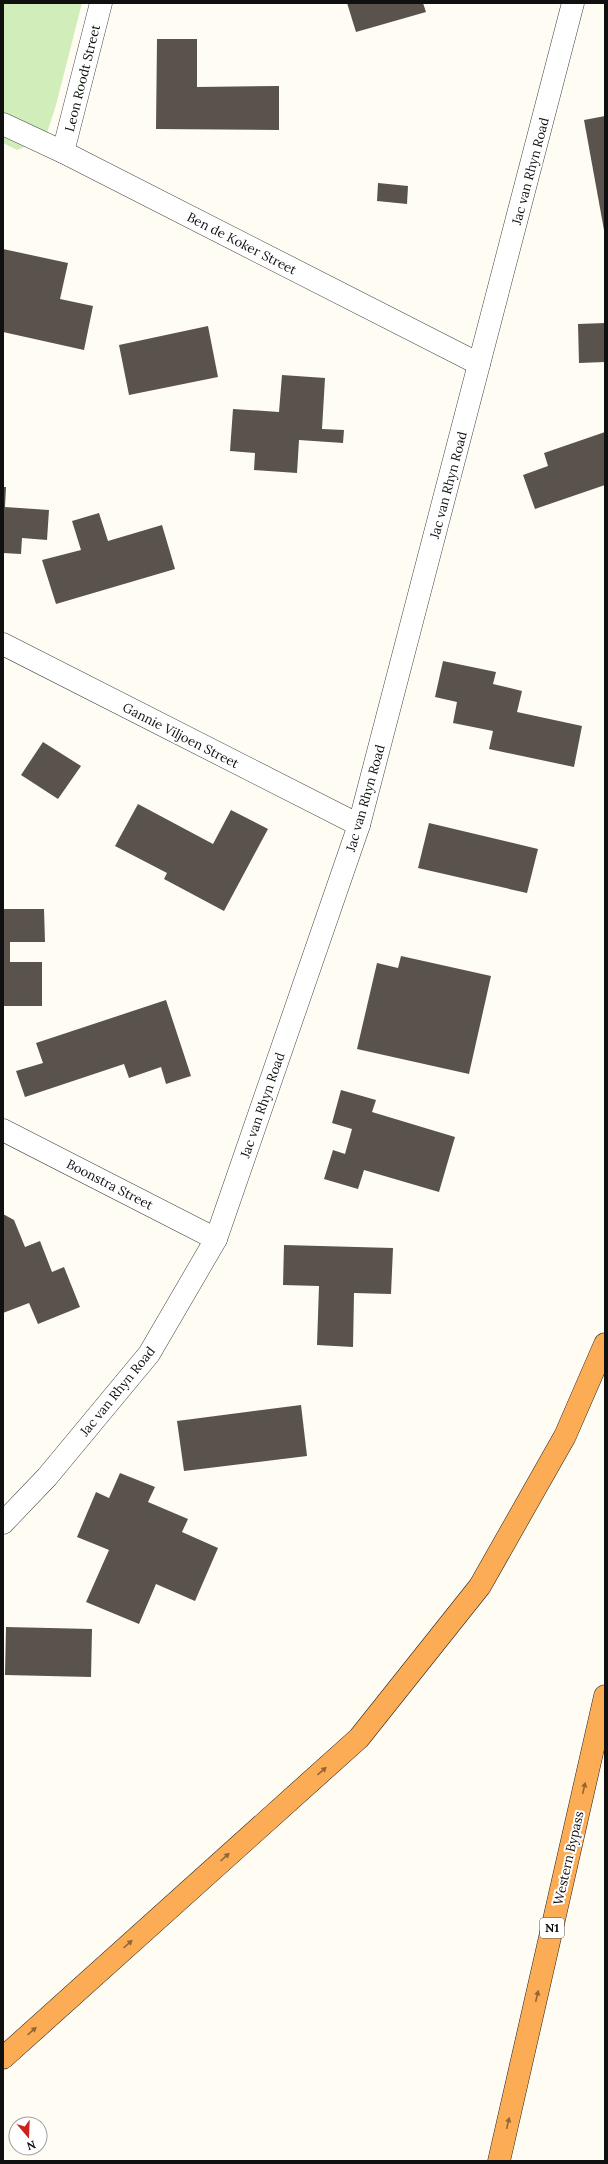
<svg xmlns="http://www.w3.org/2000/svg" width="608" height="2164" viewBox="0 0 608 2164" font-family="Lora,serif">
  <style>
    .green { fill: #d1edba }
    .building { fill: #5a524c }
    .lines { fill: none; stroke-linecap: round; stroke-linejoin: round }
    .street-casing { stroke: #434343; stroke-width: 23 }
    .highway-casing { stroke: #212121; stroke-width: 23 }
    .street { stroke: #fff; stroke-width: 22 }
    .highway { stroke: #fcac54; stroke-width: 22 }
    .oneway { fill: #926635 }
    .labels { text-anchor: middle; stroke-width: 4; stroke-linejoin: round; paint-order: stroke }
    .shield { fill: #fff; stroke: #585858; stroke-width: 1 }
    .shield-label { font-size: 12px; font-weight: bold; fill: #101010 }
    .street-label { font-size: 13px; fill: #101010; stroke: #fff }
  </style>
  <rect width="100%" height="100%" fill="#fffdf3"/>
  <polygon class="green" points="3,3 82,3 56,105 45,139 17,150 3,143"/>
  <g class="building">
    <polygon points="347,3 423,3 426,12 356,32"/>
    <polygon points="157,39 197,39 197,87 279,86 279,130 156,129"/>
    <polygon points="605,116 605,230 604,230 584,120"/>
    <polygon points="378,183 408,186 407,204 377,201"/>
    <polygon points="3,249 68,263 60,299 93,306 84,350 3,332"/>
    <polygon points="605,323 605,362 579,363 578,324"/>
    <polygon points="208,326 218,377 129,395 119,345"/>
    <polygon points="282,375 325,378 322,429 344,430 343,443 299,440 297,473 254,470 255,453 230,451 233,409 279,412"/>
    <polygon points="605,432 605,485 535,509 523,475 548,466 544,453"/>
    <polygon points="3,487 6,487 5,507 49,510 47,540 22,538 21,554 3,553"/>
    <polygon points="99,513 108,541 162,525 175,569 56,604 42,560 81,550 72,521"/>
    <polygon points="443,661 496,672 493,684 522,691 517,712 582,726 574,767 489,749 493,731 453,723 457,702 435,697"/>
    <polygon points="43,742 81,766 58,799 21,775"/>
    <polygon points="138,804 213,844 231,810 268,829 224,911 164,879 167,873 115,846"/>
    <polygon points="429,823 538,849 527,893 418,868"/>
    <polygon points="3,909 44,909 45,942 10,942 10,962 42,962 42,1006 3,1006"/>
    <polygon points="401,956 491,976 469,1074 357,1049 377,963 398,968"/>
    <polygon points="166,1000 191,1076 166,1084 161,1067 129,1078 124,1064 25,1097 16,1071 43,1063 36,1043"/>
    <polygon points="341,1090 376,1100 372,1112 455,1137 439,1192 364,1170 358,1189 324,1179 333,1150 345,1154 352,1129 332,1123"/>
    <polygon points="3,1214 14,1220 25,1247 40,1241 52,1272 64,1267 80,1307 38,1324 29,1303 3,1313"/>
    <polygon points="284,1245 393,1248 391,1294 354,1293 353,1347 317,1345 319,1286 283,1285"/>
    <polygon points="301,1405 307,1456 184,1471 177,1421"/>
    <polygon points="120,1473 155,1487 148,1502 188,1519 182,1532 218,1548 195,1601 156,1584 139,1624 86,1602 109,1550 77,1537 96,1492 109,1498"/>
    <polygon points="6,1627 92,1629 91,1677 5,1675"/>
  </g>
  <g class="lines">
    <defs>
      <g id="street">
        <polyline points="3,124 63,152 479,364"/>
        <polyline points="63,152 101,3"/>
        <polyline points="3,644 359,825"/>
        <polyline points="3,1130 216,1239"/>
        <polyline points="3,1523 47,1477 149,1354 216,1239 359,825 573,3"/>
      </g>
      <g id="highway">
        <polyline points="3,2058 359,1738 480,1586 565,1436 605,1344"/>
        <polyline points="499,2161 605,1696"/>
      </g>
    </defs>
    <use href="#street" class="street-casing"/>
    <use href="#highway" class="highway-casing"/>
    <use href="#street" class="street"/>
    <use href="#highway" class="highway"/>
  </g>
  <defs><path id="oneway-solid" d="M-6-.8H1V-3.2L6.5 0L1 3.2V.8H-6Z"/></defs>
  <g class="oneway">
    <use href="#oneway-solid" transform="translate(322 1771) rotate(-41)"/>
    <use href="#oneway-solid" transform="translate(584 1788) rotate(-77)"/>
    <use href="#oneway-solid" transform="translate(225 1857) rotate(-42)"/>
    <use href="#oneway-solid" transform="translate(128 1944) rotate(-42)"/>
    <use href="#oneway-solid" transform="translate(537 1996) rotate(-77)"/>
    <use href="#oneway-solid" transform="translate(32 2031) rotate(-42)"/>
    <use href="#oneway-solid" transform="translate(508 2123) rotate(-77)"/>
  </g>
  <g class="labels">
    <rect class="shield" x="540" y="1918" width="24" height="20" rx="3"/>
    <g class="shield-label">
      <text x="552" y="1932">N1</text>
    </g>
    <g class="street-label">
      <text transform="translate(82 78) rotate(-76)" y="5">Leon Roodt Street</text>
      <text transform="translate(530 171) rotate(-75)" y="5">Jac van Rhyn Road</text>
      <text transform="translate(242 243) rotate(27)" y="5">Ben de Koker Street</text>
      <text transform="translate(448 485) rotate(-75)" y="5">Jac van Rhyn Road</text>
      <text transform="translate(181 735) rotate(27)" y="5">Gannie Viljoen Street</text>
      <text transform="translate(365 798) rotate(-74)" y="5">Jac van Rhyn Road</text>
      <text transform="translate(262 1105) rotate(-71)" y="5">Jac van Rhyn Road</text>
      <text transform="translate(110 1184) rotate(27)" y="5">Boonstra Street</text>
      <text transform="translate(117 1391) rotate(-51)" y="5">Jac van Rhyn Road</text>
      <text transform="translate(568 1858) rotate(-77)" y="5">Western Bypass</text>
    </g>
  </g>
  <rect width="608" height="2164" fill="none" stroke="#101010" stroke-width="8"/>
  <g transform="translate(28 2136) rotate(161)"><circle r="19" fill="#ffffff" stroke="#9f9f9f"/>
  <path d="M0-3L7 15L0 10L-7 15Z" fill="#ca221f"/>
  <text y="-6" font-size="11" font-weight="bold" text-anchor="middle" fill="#101010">N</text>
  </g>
</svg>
